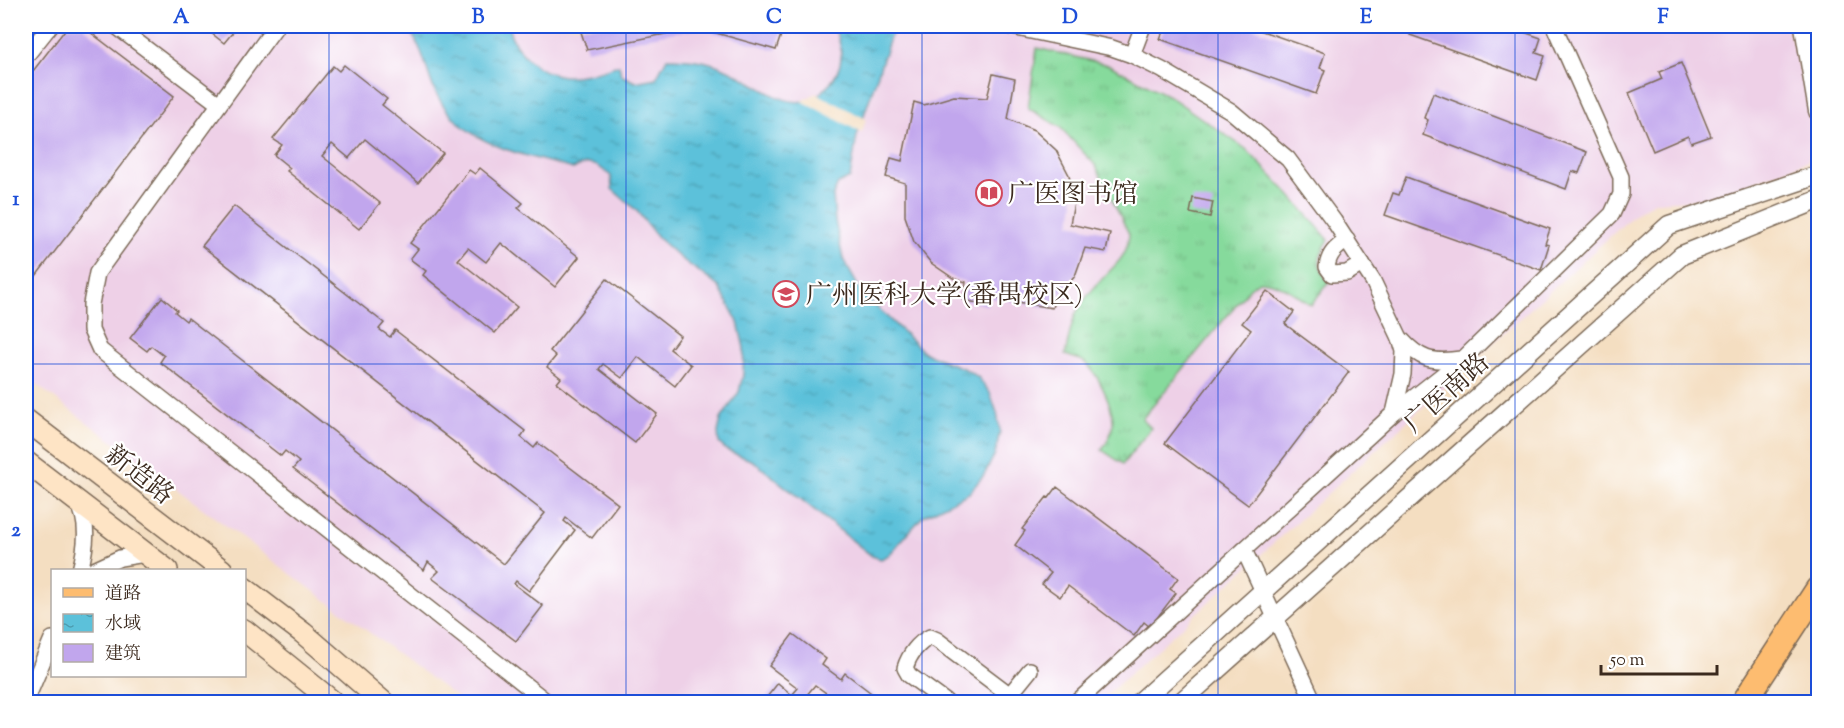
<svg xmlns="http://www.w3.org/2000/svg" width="1844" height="728" viewBox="0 0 1844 728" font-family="'Sorts Mill Goudy','Noto Serif SC',serif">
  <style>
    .built { fill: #eed0e7 }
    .grass { fill: url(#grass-tufts); stroke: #60825d; stroke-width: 1.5 }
    .water { fill: url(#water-ripples); stroke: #4c767c; stroke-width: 1.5 }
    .pier { fill: #f4dec1 }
    .building { fill: #c1a6ed }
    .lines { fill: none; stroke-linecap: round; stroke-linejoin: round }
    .minor-casing { stroke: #7c6957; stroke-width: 18 }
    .tertiary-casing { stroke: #7c6957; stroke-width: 21 }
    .secondary-casing { stroke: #7c6957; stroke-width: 24 }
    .primary-casing { stroke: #7c6957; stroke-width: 27 }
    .minor { stroke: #fff; stroke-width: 15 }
    .tertiary { stroke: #fff; stroke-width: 18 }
    .secondary { stroke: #fee4c5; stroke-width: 21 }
    .primary { stroke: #fdbc6f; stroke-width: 24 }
    .grid { fill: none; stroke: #1d4ed8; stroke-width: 1.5; stroke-opacity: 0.55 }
    .labels { text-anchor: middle; stroke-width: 4.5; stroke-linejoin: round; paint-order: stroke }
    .poi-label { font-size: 26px; fill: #3b2a1e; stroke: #fff; text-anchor: start }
    .street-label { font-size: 26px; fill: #3b2a1e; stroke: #fff }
    .neatline { fill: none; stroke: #1d4ed8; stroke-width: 2 }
    .grid-label { font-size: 20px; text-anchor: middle; font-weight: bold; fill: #1d4ed8 }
  </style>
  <defs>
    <pattern id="grass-tufts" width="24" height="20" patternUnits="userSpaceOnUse" patternTransform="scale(1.5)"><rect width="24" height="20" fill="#86da9c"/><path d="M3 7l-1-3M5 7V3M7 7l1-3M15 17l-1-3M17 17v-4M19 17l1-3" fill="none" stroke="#75bb86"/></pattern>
    <pattern id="water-ripples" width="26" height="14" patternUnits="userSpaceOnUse" patternTransform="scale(1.5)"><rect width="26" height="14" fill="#5cc1da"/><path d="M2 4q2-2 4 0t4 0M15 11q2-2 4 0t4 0" fill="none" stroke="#4d9db0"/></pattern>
  </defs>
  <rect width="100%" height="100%" fill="#fff"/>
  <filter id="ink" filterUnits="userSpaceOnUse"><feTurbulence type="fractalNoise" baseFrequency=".0167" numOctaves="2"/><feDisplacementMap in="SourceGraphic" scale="12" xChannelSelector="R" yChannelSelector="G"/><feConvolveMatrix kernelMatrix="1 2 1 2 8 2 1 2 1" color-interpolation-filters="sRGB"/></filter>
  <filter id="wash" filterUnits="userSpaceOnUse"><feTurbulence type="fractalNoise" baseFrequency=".008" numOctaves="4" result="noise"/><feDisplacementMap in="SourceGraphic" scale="24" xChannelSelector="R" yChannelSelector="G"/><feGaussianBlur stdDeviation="1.35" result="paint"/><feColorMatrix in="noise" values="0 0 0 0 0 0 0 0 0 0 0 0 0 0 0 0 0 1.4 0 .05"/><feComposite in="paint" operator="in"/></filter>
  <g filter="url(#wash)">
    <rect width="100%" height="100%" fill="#f4dec1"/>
    <polygon class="built" points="26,26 1787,26 1808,96 1812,147 1808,161 1711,199 1654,202 1638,211 1099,702 463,702 26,377"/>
    <path class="grass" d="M 1037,48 L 1109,65 L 1169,96 L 1246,149 L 1290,195 L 1329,240 C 1317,257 1316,266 1329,282 L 1311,305 C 1294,293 1280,282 1259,281 L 1250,288 L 1142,419 L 1151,428 L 1123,464 L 1102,450 C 1107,442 1112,434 1113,424 C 1114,408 1097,370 1083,361 C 1078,359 1071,357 1065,355 C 1069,339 1071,320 1080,306 C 1087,296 1096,285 1104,277 C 1118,262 1128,255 1129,234 L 1096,166 L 1060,127 L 1028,108 Z"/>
    <path class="water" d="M 406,26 L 508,26 C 514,51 537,73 563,76 C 581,78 602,70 619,65 L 621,75 L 635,82 L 656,78 L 667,58 C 687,58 708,60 726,69 C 766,86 800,128 834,78 C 845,61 842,43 833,26 L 894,26 L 857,136 L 850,178 L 838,184 L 833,195 L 835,221 L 843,259 L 862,293 L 925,353 L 965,369 L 979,378 L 990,393 L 997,413 L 1000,431 L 995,454 L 984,475 L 969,493 L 923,516 L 889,555 L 881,559 L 872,556 L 753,461 L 726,450 L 719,443 L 718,432 L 721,419 L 739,392 L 743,375 L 744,348 L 738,322 L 719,287 L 679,257 L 657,237 L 637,211 L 612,189 L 611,176 C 598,165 590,159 573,169 C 522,153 463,147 436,93 C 428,78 426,60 418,45 C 415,38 410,32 406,26 Z"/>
    <polygon class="pier" points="816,93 866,119 862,133 802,101"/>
    <g id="blocks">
      <g class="building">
        <polygon points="68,26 82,26 174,96 26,289 26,80"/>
        <polygon points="202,26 238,26 224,43"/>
        <polygon points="579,26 784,26 776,50 702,29 675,32 587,50"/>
        <polygon points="1165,26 1248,26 1325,53 1320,68 1325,70 1316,94 1160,39"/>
        <polygon points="1413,26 1506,26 1541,38 1536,53 1545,56 1537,80 1410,35"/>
        <polygon points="1681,63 1711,136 1691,143 1688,136 1653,151 1629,93 1662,79 1659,72"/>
        <polygon points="344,65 387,99 382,105 443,153 418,183 365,139 349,158 332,144 322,156 380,203 359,229 287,171 290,168 274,155 282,145 273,139 333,66 339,71"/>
        <polygon points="993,74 1015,79 1008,119 1034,130 1056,150 1069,175 1074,203 1070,224 1110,233 1106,252 1085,248 1075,276 1054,301 1052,308 988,297 987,305 963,300 966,282 953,278 931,263 914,242 905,216 905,183 886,177 891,158 902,161 914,102 924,105 954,96 987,98"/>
        <polygon points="1433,93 1587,152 1579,173 1572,171 1566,189 1423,135 1428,120 1424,118"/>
        <polygon points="480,168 523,203 518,208 579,257 555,287 501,243 486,262 468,248 458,260 517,307 495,333 423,275 426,271 410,259 418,249 410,243 469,170 475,174"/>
        <polygon points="1406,177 1550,229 1545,244 1549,245 1541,270 1385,215 1393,193 1399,195"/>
        <polygon points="1193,198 1213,202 1210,217 1190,213"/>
        <polygon points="234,206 384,323 379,329 390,337 395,330 525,431 521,437 534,448 538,443 618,504 592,538 566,518 564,521 575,530 529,591 516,581 514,584 543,606 516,641 432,578 439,571 428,562 424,570 293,469 299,462 285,451 281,456 160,362 164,356 151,346 147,351 130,338 162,297 177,310 175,312 186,321 188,318 504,564 545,513 202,246"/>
        <polygon points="607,279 680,336 670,349 691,365 675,386 638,357 622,378 603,364 599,369 657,414 635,443 557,383 561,378 547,367 556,356 550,351"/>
        <polygon points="1267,291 1294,312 1285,324 1349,372 1248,505 1165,443 1251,330 1242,323"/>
        <polygon points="1057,487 1178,578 1170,589 1176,593 1150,627 1144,622 1134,636 1068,586 1060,597 1042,584 1051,573 1015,545 1025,531 1022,529 1047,497 1049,498"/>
        <polygon points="793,634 826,659 822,665 841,679 845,673 883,702 819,702 826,693 815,685 801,702 763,702 778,683 792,695 798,688 769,666"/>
      </g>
    </g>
  </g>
  <g filter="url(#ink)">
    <use href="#blocks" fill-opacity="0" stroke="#7c6957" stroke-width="1.5"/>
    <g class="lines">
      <defs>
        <g id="minor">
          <polyline points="116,26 219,104"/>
          <polyline points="276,26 97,273 91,304 91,330 100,350 547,702"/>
          <polyline points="1008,26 1112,48 1132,55 1162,70 1231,111 1288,159 1334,221 1373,281 1400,338 1404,351 1403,374 1394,413"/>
          <polyline points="1132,55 1143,26"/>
          <polyline points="26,56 50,26"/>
          <path d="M 1347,240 C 1336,248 1329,253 1327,267 L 1332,274 L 1347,273 L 1362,264"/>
          <path d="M 1400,338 C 1420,360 1432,363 1461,359"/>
          <path d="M 77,501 C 90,522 86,548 80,570"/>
          <polyline points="1244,550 1314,702"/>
          <polyline points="94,570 120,558 145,554"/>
          <polyline points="26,701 52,639"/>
          <path d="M 946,702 L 909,675 L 905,668 C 909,655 918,643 930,637 L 937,640 L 1010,695"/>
          <polyline points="1004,702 1030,670"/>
          <polyline points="1077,702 1394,413 1464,358 1612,214 1621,194 1621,177 1554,26"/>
        </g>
        <g id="tertiary">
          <polyline points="1804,26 1818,111"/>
          <polyline points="1140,702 1669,225 1818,175"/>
          <polyline points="1181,702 1682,255 1818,200"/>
        </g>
        <g id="secondary">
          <polyline points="26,420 222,570"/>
          <polyline points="26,462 167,570"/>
          <polyline points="244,588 303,633 383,702"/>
          <polyline points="244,630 333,702"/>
        </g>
        <polyline id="primary" points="1744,702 1818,589"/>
      </defs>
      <use href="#minor" class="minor-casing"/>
      <use href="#tertiary" class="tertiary-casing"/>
      <use href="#secondary" class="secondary-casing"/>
      <use href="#primary" class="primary-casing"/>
      <use href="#minor" class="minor"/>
      <use href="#tertiary" class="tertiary"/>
      <use href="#secondary" class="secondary"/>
      <use href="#primary" class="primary"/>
    </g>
  </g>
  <path class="grid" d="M 329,26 L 329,702M 626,26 L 626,702M 922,26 L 922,702M 1218,26 L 1218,702M 1515,26 L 1515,702M 26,364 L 1818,364"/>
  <defs>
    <symbol id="library-ring" viewBox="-11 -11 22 22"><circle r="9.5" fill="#fff" stroke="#d1495b" stroke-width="1.5"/><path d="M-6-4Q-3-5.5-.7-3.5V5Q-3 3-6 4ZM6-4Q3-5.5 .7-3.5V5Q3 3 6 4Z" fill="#d1495b"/></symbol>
    <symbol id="university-ring" viewBox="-11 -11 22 22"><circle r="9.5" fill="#fff" stroke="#d1495b" stroke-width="1.5"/><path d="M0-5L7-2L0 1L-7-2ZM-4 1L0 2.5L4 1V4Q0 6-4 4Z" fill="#d1495b"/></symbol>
  </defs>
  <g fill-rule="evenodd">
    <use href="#library-ring" x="974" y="178" width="30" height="30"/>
    <use href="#university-ring" x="771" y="279" width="30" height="30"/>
  </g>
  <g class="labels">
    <g class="poi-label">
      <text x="1008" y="202">广医图书馆</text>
      <text x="806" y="303">广州医科大学(番禺校区)</text>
    </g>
    <g class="street-label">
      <text transform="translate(1446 392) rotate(-42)" y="9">广医南路</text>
      <text transform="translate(140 474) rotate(38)" y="9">新造路</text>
    </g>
  </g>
  <rect width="1844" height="728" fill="none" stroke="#fff" stroke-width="66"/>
  <rect x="51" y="569" width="195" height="108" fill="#ffffff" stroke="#b1aaa5" stroke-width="1.5"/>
  <rect x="63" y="588" width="30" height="9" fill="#fdbc6f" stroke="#b1aaa5" stroke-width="1.5"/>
  <text x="105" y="599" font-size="18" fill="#3b2a1e">道路</text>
  <rect x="63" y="614" width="30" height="18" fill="url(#water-ripples)" stroke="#b1aaa5" stroke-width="1.5"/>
  <text x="105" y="629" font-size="18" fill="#3b2a1e">水域</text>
  <rect x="63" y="644" width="30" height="18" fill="#c1a6ed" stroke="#b1aaa5" stroke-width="1.5"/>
  <text x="105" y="659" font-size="18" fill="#3b2a1e">建筑</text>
  <path d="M1601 665v9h116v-9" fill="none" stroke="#3b2a1e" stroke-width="3"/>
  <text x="1610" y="665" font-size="18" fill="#3b2a1e" stroke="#ffffff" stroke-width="4.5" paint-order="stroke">50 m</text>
  <rect x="33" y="33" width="1778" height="662" class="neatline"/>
  <g class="grid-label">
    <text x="181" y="23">A</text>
    <text x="478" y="23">B</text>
    <text x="774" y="23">C</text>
    <text x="1070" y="23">D</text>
    <text x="1366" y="23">E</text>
    <text x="1663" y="23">F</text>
    <text x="16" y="205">1</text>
    <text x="16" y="536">2</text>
  </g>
</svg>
